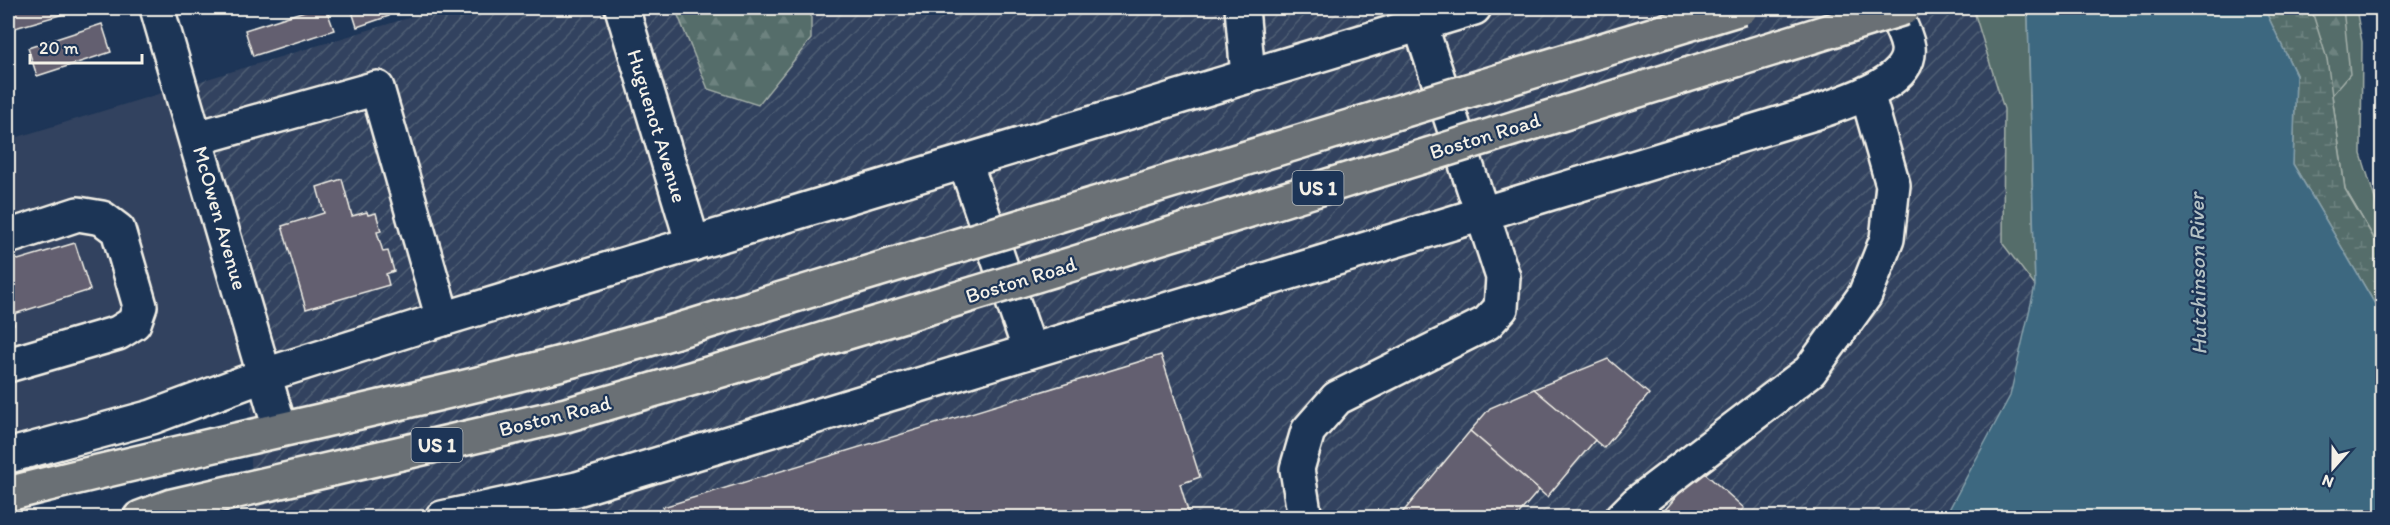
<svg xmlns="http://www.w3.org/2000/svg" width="2390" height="525" viewBox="0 0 2390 525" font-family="Itim,sans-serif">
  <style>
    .built { fill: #32425e }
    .industrial { fill: url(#industrial-furrows) }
    .grass { fill: #546d6a; stroke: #a4afa9; stroke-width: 1.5 }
    .forest { fill: url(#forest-firs); stroke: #a4afa9; stroke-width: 1.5 }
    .wetland { fill: url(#wetland-marsh); stroke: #a4afa9; stroke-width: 1.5 }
    .water { fill: #3c6880; stroke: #869faa; stroke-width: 1.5 }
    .building { fill: #635f6f; stroke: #f4f1e8; stroke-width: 1.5 }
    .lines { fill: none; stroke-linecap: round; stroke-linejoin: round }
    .minor-casing { stroke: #f4f1e8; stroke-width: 38 }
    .major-casing { stroke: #f4f1e8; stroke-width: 38 }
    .minor { stroke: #1d3557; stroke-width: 33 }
    .major { stroke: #6a7074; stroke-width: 33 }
    .major-bridge-casing { stroke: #f4f1e8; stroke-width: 38; stroke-linecap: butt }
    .major-bridge { stroke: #6a7074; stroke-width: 33 }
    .labels { text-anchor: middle; stroke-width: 4.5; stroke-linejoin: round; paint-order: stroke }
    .shield { fill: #1d3557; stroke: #b4b9bc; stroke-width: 1.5 }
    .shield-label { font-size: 20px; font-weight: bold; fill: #f4f1e8 }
    .street-label { font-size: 21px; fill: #f4f1e8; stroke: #1d3557 }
    .water-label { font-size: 22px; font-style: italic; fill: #b4c1c4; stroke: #1d3557 }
  </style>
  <defs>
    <pattern id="industrial-furrows" width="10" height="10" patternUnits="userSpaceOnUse" patternTransform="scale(1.5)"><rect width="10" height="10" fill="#32425e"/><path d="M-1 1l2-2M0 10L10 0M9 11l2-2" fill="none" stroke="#505e75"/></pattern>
    <pattern id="forest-firs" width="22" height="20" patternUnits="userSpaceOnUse" patternTransform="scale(1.5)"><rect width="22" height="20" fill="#546d6a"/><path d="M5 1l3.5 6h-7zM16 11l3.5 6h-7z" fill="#6d827f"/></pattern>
    <pattern id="wetland-marsh" width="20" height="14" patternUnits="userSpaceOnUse" patternTransform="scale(1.5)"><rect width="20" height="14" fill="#546d6a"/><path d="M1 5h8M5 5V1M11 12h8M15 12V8" fill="none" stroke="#6d827f"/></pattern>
  </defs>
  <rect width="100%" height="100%" fill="#1d3557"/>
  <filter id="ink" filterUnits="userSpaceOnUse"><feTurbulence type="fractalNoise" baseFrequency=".0167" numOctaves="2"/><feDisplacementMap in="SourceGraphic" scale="12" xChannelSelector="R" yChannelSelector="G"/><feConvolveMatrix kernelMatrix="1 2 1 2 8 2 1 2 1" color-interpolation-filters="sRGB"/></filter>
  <g filter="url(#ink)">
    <polygon class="built" points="168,91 251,369 8,440 8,140"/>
    <polygon class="industrial" points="441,8 675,8 708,89 811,39 811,8 1973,8 2004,109 2003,244 2035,286 2010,396 1945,517 251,517 251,369 168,91"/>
    <g class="grass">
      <polygon points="1973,8 2025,8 2028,15 2035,286 2003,244 2004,109"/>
      <polygon points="2311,8 2356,8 2362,42 2361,154 2382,221 2382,252 2345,189 2327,59"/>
    </g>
    <g class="forest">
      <polygon points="675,8 811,8 811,39 758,105 708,89"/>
      <polygon points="2312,8 2343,8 2350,74 2332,95 2319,62"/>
    </g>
    <polygon class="wetland" points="2264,8 2311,8 2327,59 2345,189 2382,252 2382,316 2293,164 2296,75"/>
    <polygon class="water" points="2025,8 2264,8 2296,75 2293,164 2382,316 2382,517 1945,517 2010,396 2035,286 2028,15"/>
    <g class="building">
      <polygon points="8,8 65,8 67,13 8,30"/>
      <polygon points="314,8 326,8 334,30 253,56 245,30"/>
      <polygon points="351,8 386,8 389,16 357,27"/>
      <polygon points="102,24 111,52 37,76 28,48"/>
      <polygon points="342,179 352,216 367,212 368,215 376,213 381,231 377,232 383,252 388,251 394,271 386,274 389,285 306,309 282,226 324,213 317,187"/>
      <polygon points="75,243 90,290 11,315 14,324 8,326 8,260 13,258 18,260"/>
      <polygon points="1161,355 1200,477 1180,484 1190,518 666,518 663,507"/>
      <polygon points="1608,359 1649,394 1604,448 1534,389"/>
      <polygon points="1534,389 1595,440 1547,497 1470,431 1490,408"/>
      <polygon points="1470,431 1539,490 1515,518 1398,518"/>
      <polygon points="1700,469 1744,508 1735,518 1658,518"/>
    </g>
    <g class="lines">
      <defs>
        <g id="minor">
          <polyline points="157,8 280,429"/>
          <polyline points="622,8 693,244"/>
          <polyline points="1242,8 1248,76"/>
          <polyline points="197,138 377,88 443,319"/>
          <polyline points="965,162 1030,351"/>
          <polyline points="8,237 78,214 102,218 118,230 140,306 134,323 118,333 8,365"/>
          <polyline points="8,456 152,417 265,375 443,319 1474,8"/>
          <path d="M 442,518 L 577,489 L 1814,113 C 1841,103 1913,84 1908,47 C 1906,34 1897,19 1892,8"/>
          <polyline points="1305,518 1297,469 1308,431 1337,398 1487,323 1501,308 1503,277 1420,24"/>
          <polyline points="1622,518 1637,503 1810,371 1865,295 1887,239 1893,185 1867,93"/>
        </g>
        <g id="major">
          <path d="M 8,494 C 244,434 486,391 719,318"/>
          <polyline points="140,518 172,506 566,415 732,367"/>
        </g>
      </defs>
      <use href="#minor" class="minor-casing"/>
      <use href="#major" class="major-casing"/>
      <use href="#minor" class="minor"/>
      <use href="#major" class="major"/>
      <defs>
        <g id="major-bridge">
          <polyline points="719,318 1741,8"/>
          <polyline points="732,367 1211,222 1904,8"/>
        </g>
      </defs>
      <use href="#major-bridge" class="major-bridge-casing"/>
      <use href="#major-bridge" class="major-bridge"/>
    </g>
  </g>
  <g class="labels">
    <g class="shield">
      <rect x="1292.5" y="171" width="51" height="34" rx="4.5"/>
      <rect x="411.5" y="428" width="51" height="34" rx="4.5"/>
    </g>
    <g class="shield-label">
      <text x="1318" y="195">US 1</text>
      <text x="437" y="452">US 1</text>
    </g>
    <g class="street-label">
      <text transform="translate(657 126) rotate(73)" y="7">Huguenot Avenue</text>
      <text transform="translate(1485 136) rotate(-17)" y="7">Boston Road</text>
      <text transform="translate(220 218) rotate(74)" y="7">McOwen Avenue</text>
      <text transform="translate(1021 280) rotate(-17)" y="7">Boston Road</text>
      <text transform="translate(555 416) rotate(-14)" y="7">Boston Road</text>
    </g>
    <g class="water-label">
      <text transform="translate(2197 274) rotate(-91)" y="8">Hutchinson River</text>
    </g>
  </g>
  <rect width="2390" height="525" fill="none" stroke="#1d3557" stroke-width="30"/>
  <rect x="15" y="15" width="2360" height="495" fill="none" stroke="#f4f1e8" stroke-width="2" filter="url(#ink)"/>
  <g transform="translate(2333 468) rotate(201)" stroke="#1d3557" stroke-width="4.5" paint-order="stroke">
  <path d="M0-4.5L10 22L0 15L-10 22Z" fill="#f4f1e8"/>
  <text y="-9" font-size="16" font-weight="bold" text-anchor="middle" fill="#f4f1e8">N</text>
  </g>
  <path d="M30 54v9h112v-9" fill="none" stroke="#f4f1e8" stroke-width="3"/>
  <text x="39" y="54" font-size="18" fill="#f4f1e8" stroke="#1d3557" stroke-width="4.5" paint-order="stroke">20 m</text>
</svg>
